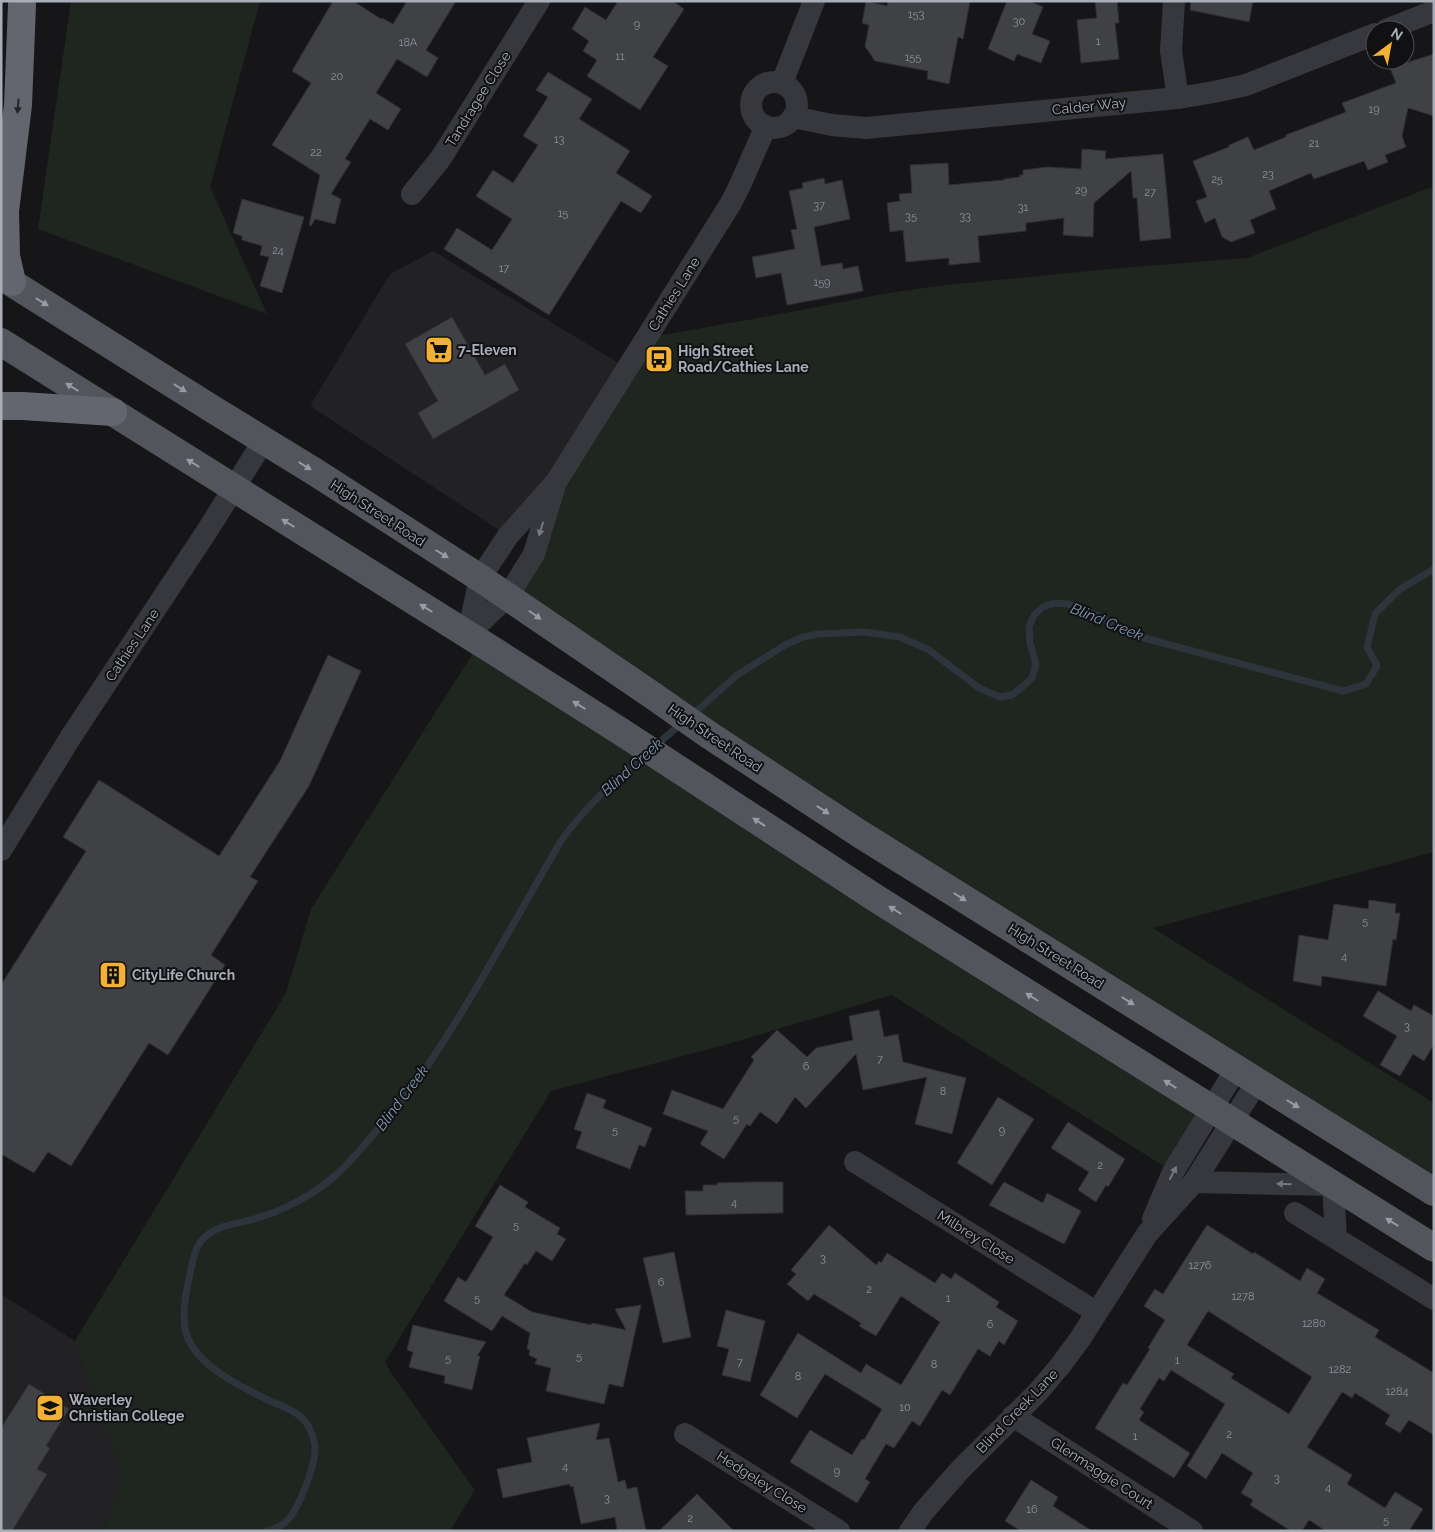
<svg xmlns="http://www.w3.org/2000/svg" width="1435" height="1532" viewBox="0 0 1435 1532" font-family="Raleway,sans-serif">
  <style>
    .built { fill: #222225 }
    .green { fill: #1e261f }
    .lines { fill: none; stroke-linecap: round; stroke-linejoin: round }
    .stream { stroke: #2c353c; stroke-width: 7 }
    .building { fill: #404145; stroke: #303034; fill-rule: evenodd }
    .minor { stroke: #37383d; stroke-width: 22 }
    .major { stroke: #53555c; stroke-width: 28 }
    .highway { stroke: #63666e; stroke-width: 28 }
    .oneway { fill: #26262a }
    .oneway2 { fill: #979ba6 }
    .oneway3 { fill: #757881 }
    .labels { text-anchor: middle; stroke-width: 4; stroke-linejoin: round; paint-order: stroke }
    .number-label { font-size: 11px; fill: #8e929b }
    .street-label { font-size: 14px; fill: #a8adb8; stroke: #111113 }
    .poi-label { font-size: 14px; font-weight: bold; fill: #a8adb8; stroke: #111113; text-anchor: start }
    .water-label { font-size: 15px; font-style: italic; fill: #7f9bb3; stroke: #111113 }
  </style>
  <rect width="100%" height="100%" fill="#161618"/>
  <g class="built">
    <polygon points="433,251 627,368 508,536 310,406 390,274"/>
    <polygon points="1,1294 75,1341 124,1476 104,1531 1,1531"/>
  </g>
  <g class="green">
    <polygon points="71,1 260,1 210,187 267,314 38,229"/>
    <polygon points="1434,186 1434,852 1153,928 1434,1103 1434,1192 508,596 556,482 646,338 786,313 888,293 946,285 1120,268 1247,258"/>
    <polygon points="480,642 1211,1109 1173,1172 892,995 728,1044 551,1091 385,1362 393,1376 475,1490 450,1531 104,1531 123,1476 75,1341 286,993 311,909"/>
  </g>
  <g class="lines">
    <g class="stream">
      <polyline points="691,716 737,675 787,644 803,637 819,634 864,632 900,637 929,650 979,688 1000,697 1012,695 1021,688 1032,678 1036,664 1030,643 1029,627 1034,615 1043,607 1055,603 1068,604 1083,609 1144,638 1343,691 1366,684 1377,666 1367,647 1375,614 1400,589 1434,569"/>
      <polyline points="654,747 682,723"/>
      <path d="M 267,1531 C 274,1529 282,1526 287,1521 C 299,1508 316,1464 315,1447 C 314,1437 309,1424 301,1417 C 292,1409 279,1405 268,1400 C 240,1386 192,1364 185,1329 C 182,1312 186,1291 190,1274 C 193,1260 195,1245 206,1236 C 220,1224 238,1224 254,1219 C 283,1211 313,1195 336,1175 C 358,1155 377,1130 395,1108 C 405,1095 415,1083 424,1071 C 474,997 516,918 561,841 C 585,807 615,780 646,754"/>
    </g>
  </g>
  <g class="building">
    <polygon points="333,1 353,1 381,19 382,18 393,24 407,1 456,1 426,50 438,58 427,77 397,59 376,93 401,109 388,130 370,119 345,159 351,162 331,194 341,199 335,224 315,219 311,226 309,225 320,175 272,145 311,83 292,71"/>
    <polygon points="618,1 673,1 684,9 653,57 668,66 640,110 587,76 597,60 583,51 589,41 572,29 585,7 606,20"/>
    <polygon points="866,1 887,6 888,1 970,1 963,39 958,37 949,84 927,79 928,71 875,61 865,46 869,25 862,23"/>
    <polygon points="1007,1 1029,1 1043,7 1032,34 1050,41 1041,63 1017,54 1014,61 988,49"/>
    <polygon points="1095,1 1117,1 1119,23 1115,23 1119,59 1081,63 1077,20 1097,18"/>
    <polygon points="1191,1 1253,1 1249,22 1190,10"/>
    <polygon points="1434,54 1434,116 1408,108 1402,136 1406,147 1385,155 1388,162 1368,170 1364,161 1314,179 1311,173 1269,191 1276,209 1250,220 1255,233 1231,242 1222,237 1215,218 1205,223 1196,201 1207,197 1193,161 1229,147 1229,145 1248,137 1254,150 1286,137 1286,135 1346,112 1342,103 1396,83 1390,68"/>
    <polygon points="548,72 592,99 579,119 630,151 616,173 652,196 641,213 621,201 549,315 444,249 457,228 492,250 512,219 476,196 493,170 513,183 538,145 523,136 548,97 536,90"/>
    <polygon points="1082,149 1106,151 1105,159 1163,154 1171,238 1140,241 1137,198 1133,198 1131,171 1094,203 1093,237 1063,235 1064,218 1026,223 1026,231 978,236 980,262 949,265 949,258 906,262 903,230 890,232 887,203 900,201 899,194 912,193 910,165 948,163 949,185 1004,180 1004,179 1020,177 1019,175 1023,175 1023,170 1048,167 1081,169"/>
    <polygon points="824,178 825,184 842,180 850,219 814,227 821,266 842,263 843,269 858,266 863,291 787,305 781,273 756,278 752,257 795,249 791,230 797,229 789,191 803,188 802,183"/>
    <polygon points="242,199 304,217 282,293 260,286 269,257 260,255 262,246 242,240 242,236 233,233"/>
    <polygon points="452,317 485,375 505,364 519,390 433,439 418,413 438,401 405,344"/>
    <polygon points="328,655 361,671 309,786 250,877 258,881 211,955 225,965 168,1055 149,1043 71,1166 48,1152 34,1173 1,1154 1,985 86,851 63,837 99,780 219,856 280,761"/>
    <polygon points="1369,900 1396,904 1395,913 1400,913 1396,940 1393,939 1386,986 1322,976 1321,986 1293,981 1299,935 1328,940 1334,904 1368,909"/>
    <polygon points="1378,991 1411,1011 1414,1005 1434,1016 1434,1044 1424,1061 1413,1054 1400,1076 1380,1065 1397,1036 1363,1016"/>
    <polygon points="879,1010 884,1037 898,1034 903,1062 966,1078 952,1134 915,1124 927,1077 863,1090 856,1054 806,1108 795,1097 777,1124 760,1112 750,1126 747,1124 724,1159 700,1144 708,1131 663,1114 672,1090 723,1109 754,1060 751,1057 777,1030 807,1057 816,1048 853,1040 849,1016"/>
    <polygon points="587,1093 606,1100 603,1108 652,1128 645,1147 639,1145 630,1169 576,1148 582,1132 574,1129"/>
    <polygon points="998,1097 1034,1119 992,1185 957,1163"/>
    <polygon points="1068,1122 1125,1159 1108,1187 1106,1185 1096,1202 1078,1190 1089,1172 1051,1148"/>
    <polygon points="750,1182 783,1182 783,1213 686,1215 685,1191 703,1191 703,1185 717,1185 717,1183"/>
    <polygon points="1004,1182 1043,1203 1047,1193 1081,1211 1064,1244 989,1205"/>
    <polygon points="500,1185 528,1202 525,1207 560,1228 557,1234 566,1239 552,1261 536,1251 527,1265 525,1263 504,1295 532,1312 591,1325 592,1323 626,1330 615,1309 641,1305 623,1387 609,1384 604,1404 546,1391 551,1368 535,1364 537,1359 529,1355 530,1350 527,1349 530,1333 502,1316 492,1331 444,1301 458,1277 466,1282 493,1237 475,1226"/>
    <polygon points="829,1225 876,1265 879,1261 881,1263 887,1253 935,1283 942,1273 951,1279 955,1273 999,1302 996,1307 1018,1321 1004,1345 999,1341 990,1356 978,1349 950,1395 942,1390 920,1426 912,1421 894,1448 886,1444 865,1479 870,1482 857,1503 790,1462 810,1430 852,1455 862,1439 864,1440 882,1409 825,1374 797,1418 760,1395 798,1333 861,1373 866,1364 901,1385 940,1322 901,1296 876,1336 859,1326 861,1323 814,1294 808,1301 787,1284 796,1274 791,1270"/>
    <path d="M 1207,1225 L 1253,1254 L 1254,1252 L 1300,1281 L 1307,1268 L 1325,1279 L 1317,1293 L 1379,1330 L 1375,1337 L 1434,1373 L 1434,1435 L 1409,1420 L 1400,1433 L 1385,1424 L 1390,1415 L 1355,1393 L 1352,1398 L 1342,1392 L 1307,1447 L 1352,1475 L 1347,1484 L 1385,1508 L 1395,1492 L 1423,1509 L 1409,1531 L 1326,1531 L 1309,1520 L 1302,1531 L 1291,1531 L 1250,1505 L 1253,1500 L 1241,1493 L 1253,1473 L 1222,1453 L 1206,1479 L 1187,1466 L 1225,1404 L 1171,1370 L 1164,1381 L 1159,1378 L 1140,1409 L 1144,1412 L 1139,1420 L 1190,1453 L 1174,1478 L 1095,1428 L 1123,1383 L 1127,1385 L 1150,1349 L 1148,1348 L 1165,1320 L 1144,1306 L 1155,1289 L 1163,1294 ZM 1208,1311 L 1312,1377 L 1289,1414 L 1231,1378 L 1234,1374 L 1187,1345 Z"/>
    <polygon points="674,1252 691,1337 663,1343 643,1258"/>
    <polygon points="726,1310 765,1321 750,1382 722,1375 729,1349 717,1346"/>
    <polygon points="413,1325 486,1342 477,1356 480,1356 472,1390 444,1383 445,1376 409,1367 413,1352 407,1350"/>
    <polygon points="29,1384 69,1409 46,1446 50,1448 37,1469 47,1474 12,1531 1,1531 1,1428"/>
    <polygon points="600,1423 596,1440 609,1438 618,1482 625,1480 627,1489 637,1487 646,1531 617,1531 615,1517 581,1524 573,1486 570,1487 570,1484 503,1498 497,1469 532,1462 527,1438"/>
    <polygon points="1031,1480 1058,1497 1053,1506 1092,1531 1021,1531 1005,1521"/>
    <polygon points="697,1494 734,1531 659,1531"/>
  </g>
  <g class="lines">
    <g class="minor">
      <polyline points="1174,1 1171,51 1178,98"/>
      <polyline points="1386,30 1434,11"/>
      <circle cx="774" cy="105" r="23"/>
      <polyline points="782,83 814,1"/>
      <polyline points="793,117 832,125 866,128 1178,98 1214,92 1246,85 1375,34"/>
      <polyline points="412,194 441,158 539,1"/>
      <polyline points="468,634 480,578 508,536 556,482 731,203 740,185 766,126"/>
      <polyline points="468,634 508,596 534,554 554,488"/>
      <polyline points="1,850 72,735 207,531 264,440"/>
      <polyline points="855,1162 1096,1312"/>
      <polyline points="1194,1182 1333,1185 1336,1238"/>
      <polyline points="1295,1213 1434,1299"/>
      <polyline points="1153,1219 1173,1172 1236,1069"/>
      <polyline points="1013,1416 1192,1531"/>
      <polyline points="685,1434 839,1531"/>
      <polyline points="910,1531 924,1511 960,1470 1038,1392 1060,1366 1080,1339 1147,1234 1194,1182 1257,1082"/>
    </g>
    <g class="major">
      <polyline points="1,276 214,410 315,472 480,578 652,695 709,735 860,834 1434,1192"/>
      <polyline points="1,342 505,658 620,731 877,899 1434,1248"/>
    </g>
    <g class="highway">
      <polyline points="12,282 6,256 5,211 18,105 22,5"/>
      <polyline points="1,406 23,406 113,412"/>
    </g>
  </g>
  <defs><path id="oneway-solid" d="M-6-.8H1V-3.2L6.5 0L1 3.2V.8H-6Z" transform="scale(1.25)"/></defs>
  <use class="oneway" href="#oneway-solid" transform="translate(18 106) rotate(95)"/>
  <g class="oneway2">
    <use href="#oneway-solid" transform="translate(42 302) rotate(32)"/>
    <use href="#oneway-solid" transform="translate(72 387) rotate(-148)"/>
    <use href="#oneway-solid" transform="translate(180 388) rotate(32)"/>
    <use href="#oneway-solid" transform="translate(193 463) rotate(-148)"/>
    <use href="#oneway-solid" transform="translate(305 466) rotate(32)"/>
    <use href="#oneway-solid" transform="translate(288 523) rotate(-148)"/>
    <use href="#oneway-solid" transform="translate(442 554) rotate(32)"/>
    <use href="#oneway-solid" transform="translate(426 608) rotate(-148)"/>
    <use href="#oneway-solid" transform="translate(535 615) rotate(35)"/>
    <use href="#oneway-solid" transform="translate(579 705) rotate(-148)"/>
    <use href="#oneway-solid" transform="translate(823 810) rotate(33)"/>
    <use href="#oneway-solid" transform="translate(759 822) rotate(-147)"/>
    <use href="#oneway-solid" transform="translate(960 897) rotate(32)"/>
    <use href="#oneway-solid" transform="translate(895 910) rotate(-148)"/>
    <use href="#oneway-solid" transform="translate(1032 997) rotate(-148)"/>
    <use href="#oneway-solid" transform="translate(1128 1001) rotate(32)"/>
    <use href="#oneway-solid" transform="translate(1170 1084) rotate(-148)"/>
    <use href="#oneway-solid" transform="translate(1293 1104) rotate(32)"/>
    <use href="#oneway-solid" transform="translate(1392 1222) rotate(-148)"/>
  </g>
  <g class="oneway3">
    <use href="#oneway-solid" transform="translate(541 529) rotate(107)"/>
    <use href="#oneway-solid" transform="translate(1173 1173) rotate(-63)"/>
    <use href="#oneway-solid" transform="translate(1284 1184) rotate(-179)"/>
  </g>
  <defs>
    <symbol id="supermarket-square" viewBox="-11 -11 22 22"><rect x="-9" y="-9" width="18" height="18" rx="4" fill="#f2b134" stroke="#111113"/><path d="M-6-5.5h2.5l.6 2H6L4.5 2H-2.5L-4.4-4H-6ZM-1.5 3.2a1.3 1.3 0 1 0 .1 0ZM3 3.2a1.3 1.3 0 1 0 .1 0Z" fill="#111"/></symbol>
    <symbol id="bus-square" viewBox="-11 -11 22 22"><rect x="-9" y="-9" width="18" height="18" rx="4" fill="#f2b134" stroke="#111113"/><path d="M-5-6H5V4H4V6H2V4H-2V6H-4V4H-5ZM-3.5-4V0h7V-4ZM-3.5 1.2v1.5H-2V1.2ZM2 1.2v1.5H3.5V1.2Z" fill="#111"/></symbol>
    <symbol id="building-square" viewBox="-11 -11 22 22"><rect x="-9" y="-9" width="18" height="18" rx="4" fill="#f2b134" stroke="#111113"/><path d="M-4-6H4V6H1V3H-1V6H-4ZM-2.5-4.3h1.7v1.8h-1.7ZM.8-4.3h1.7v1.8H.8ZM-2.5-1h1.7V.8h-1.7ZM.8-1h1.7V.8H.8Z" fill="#111"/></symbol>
    <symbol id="school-square" viewBox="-11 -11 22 22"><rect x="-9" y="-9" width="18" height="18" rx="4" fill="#f2b134" stroke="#111113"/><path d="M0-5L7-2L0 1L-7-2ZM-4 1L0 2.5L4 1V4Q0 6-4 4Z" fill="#111"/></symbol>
  </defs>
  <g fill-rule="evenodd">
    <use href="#supermarket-square" x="423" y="334" width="32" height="32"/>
    <use href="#bus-square" x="643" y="343" width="32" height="32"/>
    <use href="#building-square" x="97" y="959" width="32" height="32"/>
    <use href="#school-square" x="34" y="1392" width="32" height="32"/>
  </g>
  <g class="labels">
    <g class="number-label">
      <text x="916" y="18">153</text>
      <text x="1019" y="25">30</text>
      <text x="637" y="28">9</text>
      <text x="1098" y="45">1</text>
      <text x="408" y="46">18A</text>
      <text x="620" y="60">11</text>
      <text x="913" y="61">155</text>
      <text x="337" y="80">20</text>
      <text x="1374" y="113">19</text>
      <text x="559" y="143">13</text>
      <text x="1314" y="147">21</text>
      <text x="316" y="156">22</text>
      <text x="1268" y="178">23</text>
      <text x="1217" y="183">25</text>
      <text x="1081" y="194">29</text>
      <text x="1150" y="196">27</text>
      <text x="819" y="209">37</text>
      <text x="1023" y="211">31</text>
      <text x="563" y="217">15</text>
      <text x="911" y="220">35</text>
      <text x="965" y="220">33</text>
      <text x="278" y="254">24</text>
      <text x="504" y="272">17</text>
      <text x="822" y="286">159</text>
      <text x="1365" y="925">5</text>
      <text x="1344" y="960">4</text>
      <text x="1407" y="1030">3</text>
      <text x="880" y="1063">7</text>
      <text x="806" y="1070">6</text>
      <text x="943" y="1095">8</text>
      <text x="736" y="1122">5</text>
      <text x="615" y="1134">5</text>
      <text x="1002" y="1134">9</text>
      <text x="1100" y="1169">2</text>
      <text x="734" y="1206">4</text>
      <text x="516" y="1229">5</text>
      <text x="823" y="1262">3</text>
      <text x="1200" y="1269">1276</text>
      <text x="661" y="1286">6</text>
      <text x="869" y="1293">2</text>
      <text x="1243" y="1300">1278</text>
      <text x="477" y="1302">5</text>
      <text x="948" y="1302">1</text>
      <text x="1314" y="1327">1280</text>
      <text x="990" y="1328">6</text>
      <text x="579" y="1360">5</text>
      <text x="448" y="1362">5</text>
      <text x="1177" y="1364">1</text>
      <text x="740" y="1366">7</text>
      <text x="934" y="1368">8</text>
      <text x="1340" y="1373">1282</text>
      <text x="798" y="1380">8</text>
      <text x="1397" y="1395">1284</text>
      <text x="905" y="1411">10</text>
      <text x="1229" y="1438">2</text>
      <text x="1135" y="1440">1</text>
      <text x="565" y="1470">4</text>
      <text x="837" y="1475">9</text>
      <text x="1277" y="1482">3</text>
      <text x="1328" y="1491">4</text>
      <text x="607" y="1502">3</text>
      <text x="1032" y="1513">16</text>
      <text x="690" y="1522">2</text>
      <text x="1386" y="1524">5</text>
    </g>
    <g class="street-label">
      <text transform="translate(478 99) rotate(-58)" y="5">Tandragee Close</text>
      <text transform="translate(1089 106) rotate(-6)" y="5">Calder Way</text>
      <text transform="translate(674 294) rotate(-58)" y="5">Cathies Lane</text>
      <text transform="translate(378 513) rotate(33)" y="5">High Street Road</text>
      <text transform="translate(132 645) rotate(-56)" y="5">Cathies Lane</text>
      <text transform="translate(715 738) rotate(34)" y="5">High Street Road</text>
      <text transform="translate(1056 956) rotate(32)" y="5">High Street Road</text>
      <text transform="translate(976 1237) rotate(32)" y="5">Milbrey Close</text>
      <text transform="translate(1017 1411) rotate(-46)" y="5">Blind Creek Lane</text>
      <text transform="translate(1102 1473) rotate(33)" y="5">Glenmaggie Court</text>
      <text transform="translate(762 1482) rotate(32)" y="5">Hedgeley Close</text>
    </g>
    <g class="poi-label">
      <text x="458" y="355">7-Eleven</text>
      <text x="678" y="356">High Street<tspan x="678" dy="16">Road/Cathies Lane</tspan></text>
      <text x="132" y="980">CityLife Church</text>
      <text x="69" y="1405">Waverley<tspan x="69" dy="16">Christian College</tspan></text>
    </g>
    <g class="water-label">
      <text transform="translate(1107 622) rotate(22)" y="5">Blind Creek</text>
      <text transform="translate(632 767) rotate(-42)" y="5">Blind Creek</text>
      <text transform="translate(402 1098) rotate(-53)" y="5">Blind Creek</text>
    </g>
  </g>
  <rect width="1435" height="1532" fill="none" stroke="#a8adb8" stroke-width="5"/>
  <g transform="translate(1390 45) rotate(32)"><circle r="24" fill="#111113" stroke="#4d4f55"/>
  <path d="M0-4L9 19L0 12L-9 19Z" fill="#f2b134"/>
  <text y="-8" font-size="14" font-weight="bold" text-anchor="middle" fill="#a8adb8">N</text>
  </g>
</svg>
